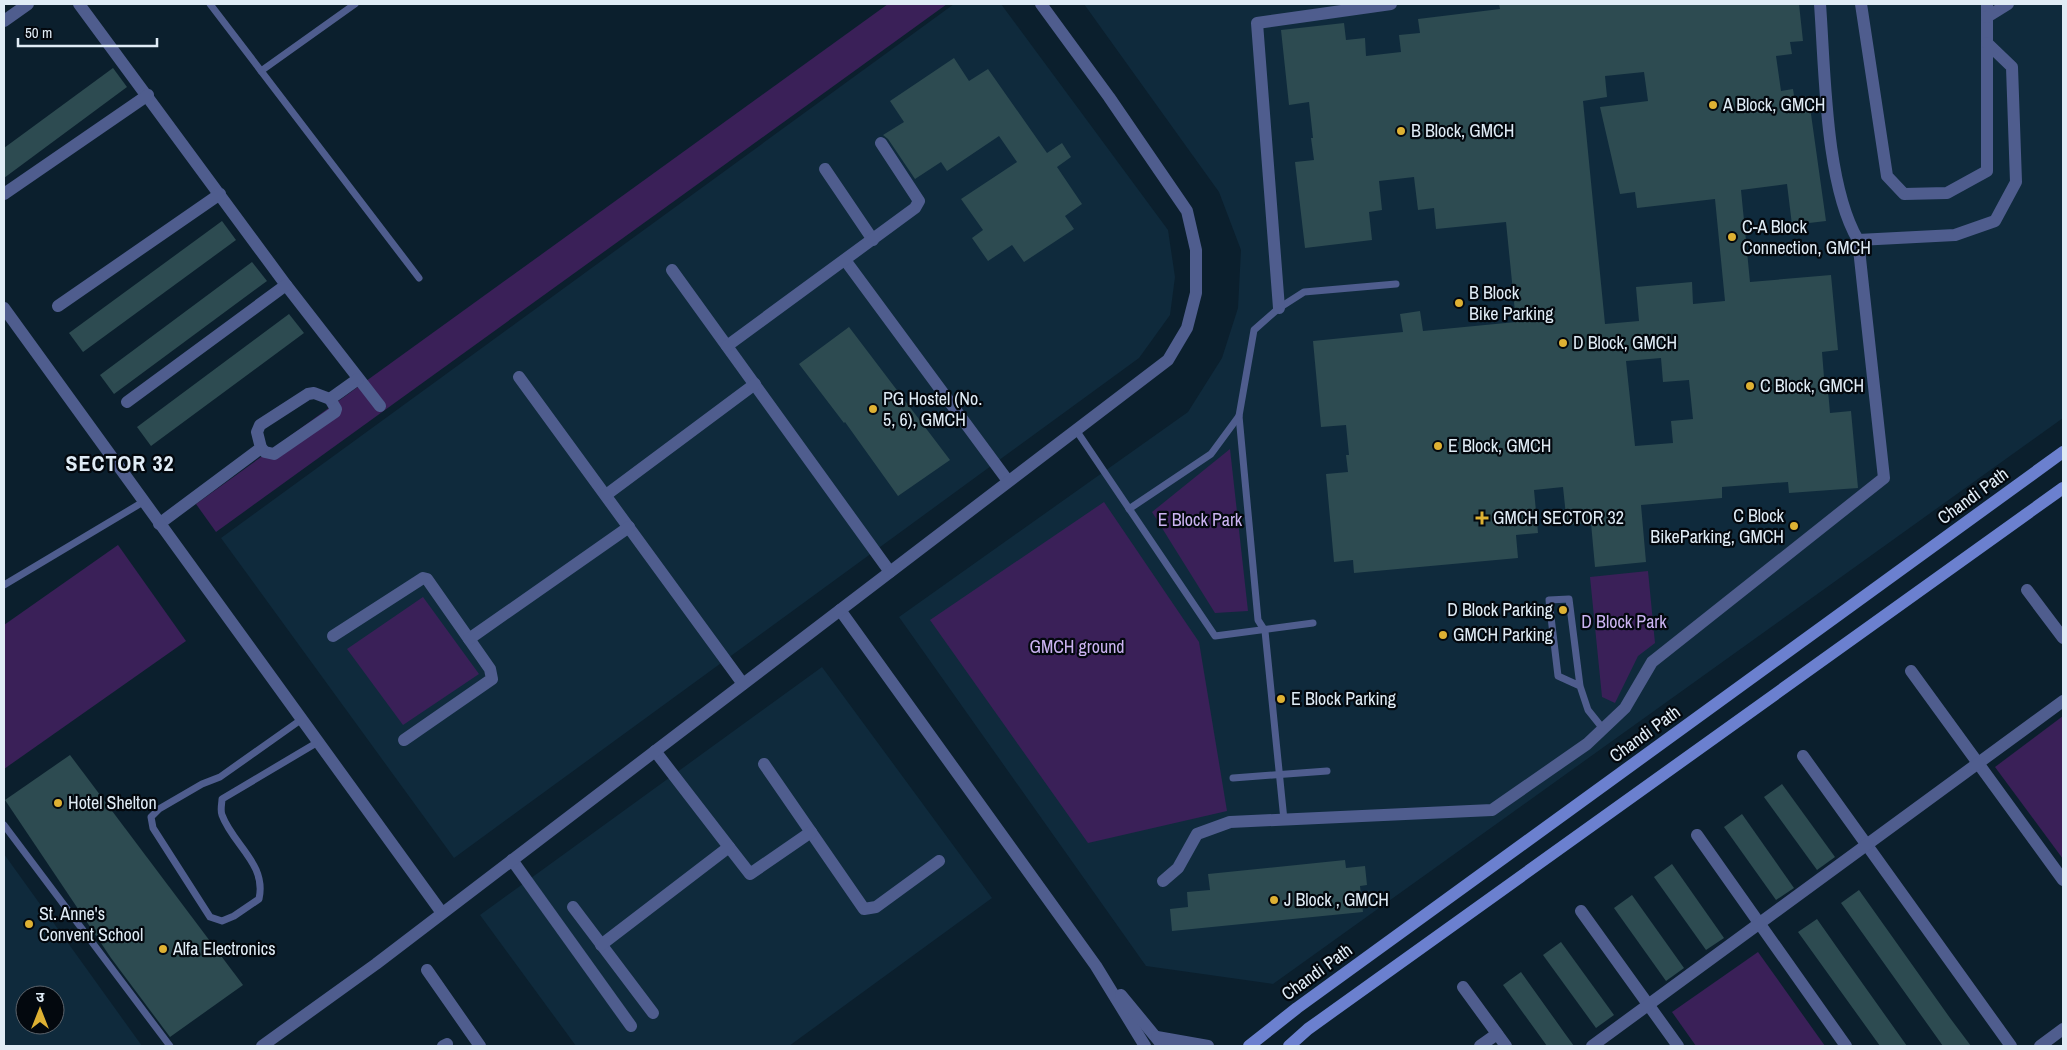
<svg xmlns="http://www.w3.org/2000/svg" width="2067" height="1050" viewBox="0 0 2067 1050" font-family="'Archivo Narrow','Noto Sans Devanagari',sans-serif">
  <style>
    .built { fill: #0f2a3c; fill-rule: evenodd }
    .green { fill: #3a2058 }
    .building { fill: #2d4b51; fill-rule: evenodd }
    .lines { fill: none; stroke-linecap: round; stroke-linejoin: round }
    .service { stroke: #4f5d8e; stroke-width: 7 }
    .minor { stroke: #4f5d8e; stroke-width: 12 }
    .tertiary { stroke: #4f5d8e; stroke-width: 12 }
    .secondary { stroke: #6b80cf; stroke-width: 12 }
    .poi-dot { fill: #deb133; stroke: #03080e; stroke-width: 2 }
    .labels { text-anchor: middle; stroke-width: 4.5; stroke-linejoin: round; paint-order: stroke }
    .poi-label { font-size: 18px; fill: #e0ecf6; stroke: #03080e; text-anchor: start }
    .street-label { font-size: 18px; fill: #e0ecf6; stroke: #03080e }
    .park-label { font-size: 18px; fill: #ccb4f2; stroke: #03080e }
    .district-label { font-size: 22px; font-weight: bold; letter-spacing: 1px; fill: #e0ecf6; stroke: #03080e }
  </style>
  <rect width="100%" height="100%" fill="#0b1f2d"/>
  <g class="built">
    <polygon points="954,4 1001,4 1168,230 1175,277 1170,315 1139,358 454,858 221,538"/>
    <polygon points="1084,4 2061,4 2063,6 2063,418 1273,984 1146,966 899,617 1188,412 1222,358 1238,308 1241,250 1219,192"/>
    <polygon points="822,667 992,898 789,1046 576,1046 480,915"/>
    <path d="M 4,854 L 142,1046 L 4,1046 ZM 25,995 L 55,995 L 55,1025 L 25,1025 Z"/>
  </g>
  <g class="green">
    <polygon points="888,4 947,4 216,532 196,504"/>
    <polygon points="1230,449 1248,611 1215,613 1152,512"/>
    <polygon points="1104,502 1199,642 1227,811 1088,843 930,620"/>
    <polygon points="118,545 186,641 4,769 4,625"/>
    <polygon points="1648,571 1655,643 1638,656 1615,703 1602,697 1590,577"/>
    <polygon points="423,597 479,674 403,725 347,649"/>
    <polygon points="2063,716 2063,859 1995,767"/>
    <polygon points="1758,952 1825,1046 1696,1046 1672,1012"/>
  </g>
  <g class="building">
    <path d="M 1499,4 L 1799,4 L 1803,41 L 1790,42 L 1792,54 L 1776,56 L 1781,91 L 1793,89 L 1796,109 L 1810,107 L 1826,221 L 1792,225 L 1787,184 L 1741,190 L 1750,282 L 1831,275 L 1838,350 L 1822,352 L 1825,390 L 1828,390 L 1830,413 L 1851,411 L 1858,488 L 1789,493 L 1788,482 L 1722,487 L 1722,498 L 1641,505 L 1646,562 L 1595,567 L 1591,523 L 1567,525 L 1563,487 L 1534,490 L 1538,533 L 1516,535 L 1518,558 L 1354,573 L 1353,560 L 1334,562 L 1326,474 L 1348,472 L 1346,455 L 1349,455 L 1346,425 L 1321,427 L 1313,341 L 1403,332 L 1400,314 L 1420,311 L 1423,331 L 1516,322 L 1506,222 L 1436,229 L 1434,208 L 1418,210 L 1414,177 L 1379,181 L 1382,210 L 1369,212 L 1372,240 L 1305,248 L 1295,162 L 1314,160 L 1311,138 L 1313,138 L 1309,102 L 1289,105 L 1281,30 L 1344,23 L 1346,40 L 1365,38 L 1366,56 L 1401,52 L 1399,35 L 1420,33 L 1418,19 L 1500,9 ZM 1644,72 L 1648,101 L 1600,107 L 1620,194 L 1635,192 L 1637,208 L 1715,199 L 1725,301 L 1693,304 L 1692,282 L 1636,287 L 1639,321 L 1605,324 L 1583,101 L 1607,97 L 1605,76 ZM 1661,358 L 1663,382 L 1689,380 L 1693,419 L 1671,421 L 1673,443 L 1635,446 L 1626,361 Z"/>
    <polygon points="954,58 969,81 988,69 1047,153 1062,143 1071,157 1057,167 1082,204 1065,216 1074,229 1024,262 1012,245 988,261 972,238 983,230 961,199 1017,162 999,136 947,171 941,162 915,179 888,139 883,135 904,122 890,101"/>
    <polygon points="113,68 127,87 4,178 4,148"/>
    <polygon points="222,221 236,240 83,352 69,333"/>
    <polygon points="252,262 267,281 114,394 100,375"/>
    <polygon points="289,314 304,333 151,446 137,427"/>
    <polygon points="849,327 950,460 898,496 845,422 844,423 799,364"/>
    <polygon points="70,755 243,985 170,1037 111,958 5,800"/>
    <polygon points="1782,784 1835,857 1817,870 1764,797"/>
    <polygon points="1742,814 1794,888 1776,900 1724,827"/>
    <polygon points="1345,860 1346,868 1365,866 1367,885 1360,886 1363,912 1172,931 1170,909 1188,907 1187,892 1210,890 1208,874"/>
    <polygon points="1672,864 1724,938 1706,950 1654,877"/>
    <polygon points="1859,890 1950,1018 1971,1046 1943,1046 1841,903"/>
    <polygon points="1632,895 1684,968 1666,981 1614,908"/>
    <polygon points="1817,919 1843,956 1907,1046 1880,1046 1798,932"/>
    <polygon points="1561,942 1614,1015 1596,1028 1543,955"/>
    <polygon points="1521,972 1566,1035 1574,1046 1547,1046 1503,985"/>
  </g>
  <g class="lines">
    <g class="service">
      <polyline points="210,4 419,278"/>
      <polyline points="261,71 355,4"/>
      <polyline points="1239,416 1258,620 1265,631 1284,820"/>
      <polyline points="1076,430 1215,636 1313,623"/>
      <polyline points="1129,509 1211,454 1239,416 1254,330 1279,308 1304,292 1396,284"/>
      <polyline points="4,585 143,502"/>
      <polyline points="1580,686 1558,676 1549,600 1569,599 1580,686 1588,710 1604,730"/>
      <path d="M 302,719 L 220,777 L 202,784 L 159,809 L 151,817 L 153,828 L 210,917 L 222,921 L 234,916 L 259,899 C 267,864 233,845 222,815 C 220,810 222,803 222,799 L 318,742"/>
      <polyline points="1233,778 1327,771"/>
      <polyline points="4,825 170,1046"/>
    </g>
    <g class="minor">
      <polyline points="79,4 286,285 380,406"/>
      <polyline points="1861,4 1887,176 1904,194 1947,193 1987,171 1987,4"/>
      <polyline points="1987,17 2008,4"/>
      <polyline points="825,169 873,240"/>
      <polyline points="4,194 148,95"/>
      <polyline points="1858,240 1955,235 1995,221 2016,182 2012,67 1987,43"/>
      <polyline points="845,260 1008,481"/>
      <polyline points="672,270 890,572"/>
      <polyline points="58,306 220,194"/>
      <polyline points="1279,308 1257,23 1391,4"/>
      <polyline points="727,346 915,208 919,201 881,143"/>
      <polyline points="519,377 743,684"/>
      <polyline points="127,402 286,285"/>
      <polyline points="261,448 265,452 274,454 335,412 336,409 330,399"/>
      <polyline points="606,495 755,384"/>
      <polyline points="159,524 261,448 257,432 260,425 308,394 314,393 330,399 358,379"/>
      <polyline points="2027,590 2063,638"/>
      <polyline points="333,636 423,578 427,579 490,669 492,679 404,740"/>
      <polyline points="469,639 629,527"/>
      <polyline points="1911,671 2063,880"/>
      <polyline points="1803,756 2011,1046"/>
      <polyline points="764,764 864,909 876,907 939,861"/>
      <polyline points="1697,835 1846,1046"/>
      <polyline points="729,847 750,874 811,832"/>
      <polyline points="512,860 631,1026"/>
      <path d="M 1163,881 L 1178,868 L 1197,834 L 1230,822 L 1492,810 L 1587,744 L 1625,708 L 1652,662 L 1884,478 L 1858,240 C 1825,184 1825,70 1820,4"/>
      <polyline points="573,907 653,1013"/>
      <polyline points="1581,911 1678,1046"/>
      <polyline points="601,945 729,847 655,751"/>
      <polyline points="427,970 480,1046"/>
      <polyline points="1463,987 1506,1046"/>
      <polyline points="443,1046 447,1044"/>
      <polyline points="1480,1046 1497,1034"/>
      <polyline points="1592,1046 2063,701"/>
      <polyline points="2040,1046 2063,1029"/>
    </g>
    <g class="tertiary">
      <polyline points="4,21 28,4"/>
      <polyline points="4,308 442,913"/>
      <polyline points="840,610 1096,966 1145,1046"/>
      <polyline points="1121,995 1163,1046"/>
      <polyline points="1157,1037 1208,1046"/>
      <polyline points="262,1046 376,964 1168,360 1187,328 1196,293 1196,250 1187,211 1109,97 1041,4"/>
    </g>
    <g class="secondary">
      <polyline points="1249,1046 1297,1008 2063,452"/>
      <polyline points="1289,1046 1308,1029 2063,488"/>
    </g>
  </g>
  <g class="poi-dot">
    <circle cx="1713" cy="105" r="5"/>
    <circle cx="1401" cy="131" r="5"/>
    <circle cx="1732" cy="237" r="5"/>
    <circle cx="1459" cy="303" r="5"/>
    <circle cx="1563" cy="343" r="5"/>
    <circle cx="1750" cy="386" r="5"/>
    <circle cx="873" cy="409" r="5"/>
    <circle cx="1438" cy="446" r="5"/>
    <path d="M1479.5 510.5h5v5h5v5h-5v5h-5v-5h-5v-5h5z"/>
    <circle cx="1794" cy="526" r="5"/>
    <circle cx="1563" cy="610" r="5"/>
    <circle cx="1443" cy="635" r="5"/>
    <circle cx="1281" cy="699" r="5"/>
    <circle cx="58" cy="803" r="5"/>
    <circle cx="1274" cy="900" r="5"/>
    <circle cx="29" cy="924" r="5"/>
    <circle cx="163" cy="949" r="5"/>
  </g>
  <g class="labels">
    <g class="poi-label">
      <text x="1723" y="111">A Block, GMCH</text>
      <text x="1411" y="137">B Block, GMCH</text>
      <text x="1742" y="233">C-A Block<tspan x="1742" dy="21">Connection, GMCH</tspan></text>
      <text x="1469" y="299">B Block<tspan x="1469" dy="21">Bike Parking</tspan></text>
      <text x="1573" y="349">D Block, GMCH</text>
      <text x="1760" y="392">C Block, GMCH</text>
      <text x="883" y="405">PG Hostel (No.<tspan x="883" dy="21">5, 6), GMCH</tspan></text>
      <text x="1448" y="452">E Block, GMCH</text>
      <text x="1784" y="522" text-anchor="end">C Block<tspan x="1784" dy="21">BikeParking, GMCH</tspan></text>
      <text x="1493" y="524">GMCH SECTOR 32</text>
      <text x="1553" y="616" text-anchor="end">D Block Parking</text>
      <text x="1453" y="641">GMCH Parking</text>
      <text x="1291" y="705">E Block Parking</text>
      <text x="68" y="809">Hotel Shelton</text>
      <text x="1284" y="906">J Block , GMCH</text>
      <text x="39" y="920">St. Anne's<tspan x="39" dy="21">Convent School</tspan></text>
      <text x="173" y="955">Alfa Electronics</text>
    </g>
    <g class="street-label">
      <text transform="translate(1973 496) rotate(-36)" y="6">Chandi Path</text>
      <text transform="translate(1645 734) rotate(-36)" y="6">Chandi Path</text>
      <text transform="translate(1317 972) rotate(-36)" y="6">Chandi Path</text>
    </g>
    <g class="park-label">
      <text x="1200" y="526">E Block Park</text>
      <text x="1624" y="628">D Block Park</text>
      <text x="1077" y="653">GMCH ground</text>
    </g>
    <g class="district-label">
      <text x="120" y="471">SECTOR 32</text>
    </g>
  </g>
  <rect width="2067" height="1050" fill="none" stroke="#e0ecf6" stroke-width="10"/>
  <g transform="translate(40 1010)"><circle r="24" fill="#03080e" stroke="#5b636b"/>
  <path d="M0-4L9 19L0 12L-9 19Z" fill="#deb133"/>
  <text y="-8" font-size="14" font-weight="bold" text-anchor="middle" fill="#e0ecf6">उ</text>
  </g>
  <path d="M18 38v8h139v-8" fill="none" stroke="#e0ecf6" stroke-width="2.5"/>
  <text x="25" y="38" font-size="15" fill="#e0ecf6" stroke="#03080e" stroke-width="4" paint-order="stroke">50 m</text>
</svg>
